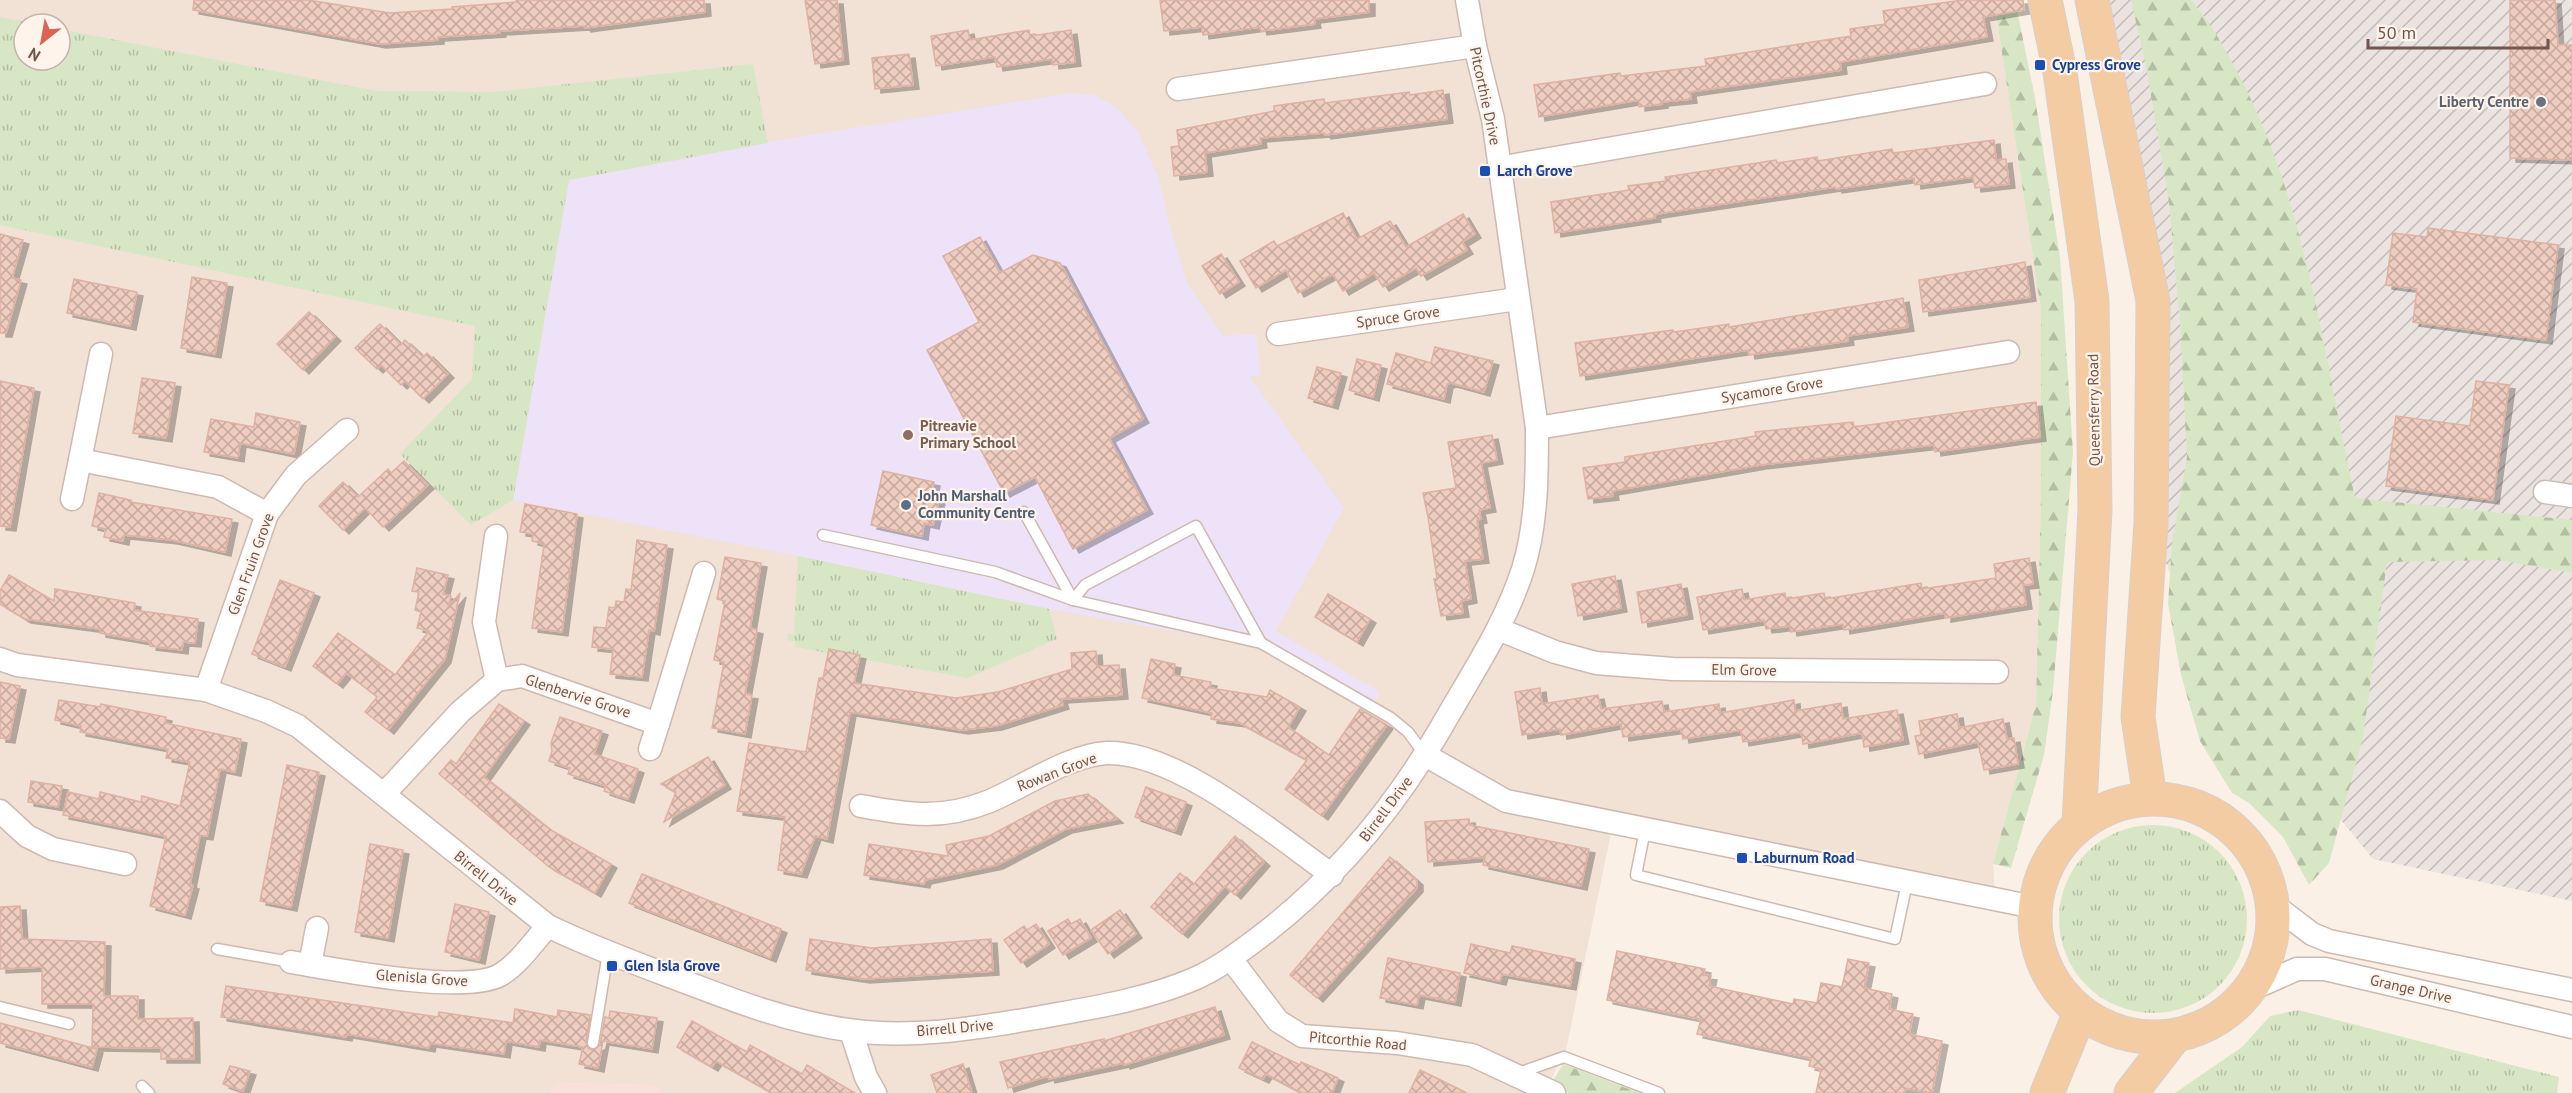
<svg xmlns="http://www.w3.org/2000/svg" width="2572" height="1093" viewBox="0 0 2572 1093" font-family="'PT Sans',sans-serif">
  <style>
    .residential { fill: #f2e1d5; fill-rule: evenodd }
    .commercial { fill: #fae0da }
    .industrial { fill: url(#industrial-furrows) }
    .education { fill: #ede2f7 }
    .grass { fill: url(#grass-tufts) }
    .forest { fill: url(#forest-firs) }
    .building { fill: url(#building-cross-hatch); stroke: #dfb1a1; stroke-width: 1.5; filter: url(#shadow) }
    .lines { fill: none; stroke-linecap: round; stroke-linejoin: round }
    .lane-casing { stroke: #ceb9b0; stroke-width: 13 }
    .street-casing { stroke: #ceb9b0; stroke-width: 25 }
    .primary-casing { stroke: #d8cfcd; stroke-width: 35 }
    .lane { stroke: #fff; stroke-width: 10 }
    .street { stroke: #fff; stroke-width: 22 }
    .primary { stroke: #f4cca3; stroke-width: 33 }
    .transit-dot { fill: #1a4fb4; stroke: #fef4ec; stroke-width: 2 }
    .worship-dot { fill: #6b7280; stroke: #fef4ec; stroke-width: 2 }
    .education-dot { fill: #8d6e63; stroke: #fef4ec; stroke-width: 2 }
    .service-dot { fill: #5c6f8a; stroke: #fef4ec; stroke-width: 2 }
    .labels { text-anchor: middle; stroke-width: 4.5; stroke-linejoin: round; paint-order: stroke }
    .transit-label { font-size: 15px; font-weight: bold; fill: #164399; stroke: #fef4ec; text-anchor: start }
    .street-label { font-size: 15px; fill: #72554c; stroke: #fef4ec }
    .worship-label { font-size: 15px; font-weight: bold; fill: #5b616d; stroke: #fef4ec; text-anchor: end }
    .education-label { font-size: 15px; font-weight: bold; fill: #785e54; stroke: #fef4ec; text-anchor: start }
    .service-label { font-size: 15px; font-weight: bold; fill: #4e5e75; stroke: #fef4ec; text-anchor: start }
  </style>
  <defs>
    <pattern id="industrial-furrows" width="10" height="10" patternUnits="userSpaceOnUse" patternTransform="scale(1.5)"><rect width="10" height="10" fill="#ebe3df"/><path d="M-1 1l2-2M0 10L10 0M9 11l2-2" fill="none" stroke="#c3bbb7"/></pattern>
    <pattern id="grass-tufts" width="24" height="20" patternUnits="userSpaceOnUse" patternTransform="scale(1.5)"><rect width="24" height="20" fill="#d7e7c5"/><path d="M3 7l-1-3M5 7V3M7 7l1-3M15 17l-1-3M17 17v-4M19 17l1-3" fill="none" stroke="#b3bea2"/></pattern>
    <pattern id="forest-firs" width="22" height="20" patternUnits="userSpaceOnUse" patternTransform="scale(1.5)"><rect width="22" height="20" fill="#d7e7c5"/><path d="M5 1l3.5 6h-7zM16 11l3.5 6h-7z" fill="#b3bea2"/></pattern>
    <pattern id="building-cross-hatch" width="8" height="8" patternUnits="userSpaceOnUse" patternTransform="scale(1.5)"><rect width="8" height="8" fill="#eeccbf"/><path d="M0 0l8 8M0 8l8-8" fill="none" stroke="#c5a89d"/></pattern>
    <filter id="shadow"><feDropShadow dx="6" dy="4" stdDeviation="0" flood-color="#0004"/></filter>
  </defs>
  <rect width="100%" height="100%" fill="#fbf0e6"/>
  <path class="residential" d="M 0,0 L 1994,0 L 2041,310 L 2041,494 L 2036,704 L 1993,864 L 1995,899 L 1613,824 L 1566,1050 L 1544,1093 L 663,1093 L 652,1085 L 557,1083 L 550,1093 L 0,1093 ZM 24,24 L 60,24 L 60,60 L 24,60 Z"/>
  <polygon class="commercial" points="557,1083 652,1085 663,1093 550,1093"/>
  <polygon class="industrial" points="2092,0 2572,0 2572,901 2373,859 2314,787 2224,718 2151,523 2153,301"/>
  <polygon class="education" points="1070,93 1094,95 1115,106 1138,132 1159,179 1169,222 1187,283 1223,336 1256,334 1261,375 1250,377 1344,508 1276,631 1380,692 1370,711 1261,647 1049,609 798,556 513,500 569,180 774,141"/>
  <g class="grass">
    <polygon points="0,17 36,24 24,24 24,60 60,60 60,29 376,91 493,92 753,64 768,143 569,180 513,500 471,525 400,454 472,379 475,326 0,225"/>
    <polygon points="798,556 1049,609 1057,639 968,678 795,647 796,642 787,640 788,633 794,634"/>
    <circle cx="2153" cy="919" r="94"/>
    <polygon points="2298,1010 2559,1077 2557,1093 2175,1093 2242,1047 2270,1016"/>
    <polygon points="1563,1064 1639,1093 1569,1093 1551,1084"/>
  </g>
  <g class="forest">
    <polygon points="1994,0 2015,0 2035,98 2060,257 2073,452 2053,691 2044,755 2011,868 1993,864 2036,704 2041,494 2041,310"/>
    <path d="M 2131,0 L 2191,0 C 2213,25 2226,51 2242,81 C 2308,211 2324,357 2355,498 L 2572,520 L 2572,573 L 2499,560 L 2387,562 L 2363,737 L 2329,863 L 2309,885 L 2283,837 L 2249,803 L 2232,793 L 2200,741 L 2181,675 L 2168,604 L 2172,544 L 2187,457 L 2180,324 L 2169,202 L 2146,66 Z"/>
    <polygon points="1563,1064 1639,1093 1591,1093 1563,1079"/>
  </g>
  <g class="building">
    <polygon points="194,0 308,0 390,13 452,9 452,7 516,2 516,0 704,0 705,12 585,28 584,26 499,31 500,33 438,37 438,40 380,44 193,10"/>
    <polygon points="805,0 837,0 843,60 815,64"/>
    <polygon points="1160,0 1369,0 1369,12 1314,19 1315,24 1261,31 1260,27 1203,35 1202,27 1164,31"/>
    <polygon points="1963,0 2023,0 2024,10 1983,17 1987,37 1840,62 1841,70 1690,92 1691,99 1662,102 1662,104 1639,107 1639,100 1539,117 1534,85 1620,73 1621,76 1706,66 1705,59 1851,36 1850,29 1885,24 1883,11"/>
    <polygon points="2510,0 2555,0 2558,45 2572,45 2572,160 2510,158"/>
    <polygon points="968,30 970,40 1029,30 1030,36 1071,30 1075,62 1053,65 1052,59 997,67 995,57 936,66 931,36"/>
    <polygon points="909,54 913,85 875,89 872,58"/>
    <polygon points="1443,90 1447,119 1325,135 1324,133 1260,138 1261,144 1205,153 1207,172 1174,176 1171,147 1179,146 1177,130 1274,111 1274,106 1324,99 1325,103 1409,92 1410,95"/>
    <polygon points="1994,140 1996,160 2006,159 2009,184 1975,188 1973,177 1915,185 1914,178 1836,189 1835,187 1657,214 1654,215 1655,218 1555,233 1551,202 1629,190 1628,186 1666,181 1665,177 1776,160 1777,163 1817,157 1818,161 1892,149 1893,153"/>
    <polygon points="1343,213 1357,239 1390,221 1406,247 1463,214 1475,234 1462,242 1467,250 1451,259 1421,276 1416,268 1383,287 1374,273 1343,291 1333,274 1298,293 1286,270 1256,288 1240,261 1274,241 1277,246"/>
    <polygon points="2428,228 2558,245 2546,340 2413,322 2417,289 2386,285 2393,233 2427,237"/>
    <polygon points="0,234 23,240 12,278 21,280 6,333 0,333"/>
    <polygon points="980,237 1000,273 1033,255 1060,263 1143,419 1109,438 1147,510 1073,549 1035,477 1004,493 927,350 979,322 943,256"/>
    <polygon points="1221,254 1239,282 1220,294 1202,266"/>
    <polygon points="2025,262 2030,297 1923,312 1919,280"/>
    <polygon points="192,277 227,283 215,354 181,348"/>
    <polygon points="74,279 137,292 130,326 67,313"/>
    <polygon points="1903,298 1908,327 1847,336 1848,341 1749,355 1748,350 1580,376 1575,343 1673,330 1674,332 1729,324 1729,327"/>
    <polygon points="309,312 335,337 303,370 277,344"/>
    <polygon points="380,324 401,345 405,340 423,357 427,353 448,374 423,399 405,381 401,385 381,365 377,369 355,348"/>
    <polygon points="1435,347 1493,361 1484,392 1451,383 1447,384 1444,399 1387,384 1396,353 1431,363"/>
    <polygon points="1357,359 1381,365 1373,397 1349,390"/>
    <polygon points="1317,367 1341,373 1332,405 1308,398"/>
    <polygon points="142,378 175,383 166,438 133,433"/>
    <polygon points="0,381 34,388 10,527 0,526"/>
    <polygon points="2476,381 2509,385 2493,500 2386,486 2396,416 2470,426"/>
    <polygon points="2036,402 2040,437 1935,452 1934,445 1760,465 1612,491 1613,496 1588,499 1583,468 1625,462 1625,457 1756,436 1755,432 1853,422 1854,427"/>
    <polygon points="256,413 300,422 294,454 240,443 238,458 204,452 211,419 254,427"/>
    <polygon points="1492,435 1497,460 1481,463 1490,508 1479,510 1481,519 1477,520 1483,559 1465,561 1471,599 1461,601 1463,613 1441,616 1434,579 1437,579 1428,517 1423,493 1456,488 1448,442"/>
    <polygon points="404,461 428,485 383,527 365,508 343,530 319,506 343,482 358,497 388,469 391,473"/>
    <polygon points="883,471 934,482 932,493 940,495 933,525 924,523 922,536 871,525"/>
    <polygon points="99,493 131,500 131,502 232,519 225,552 172,540 124,535 123,541 104,537 106,529 92,526"/>
    <polygon points="525,504 577,514 562,632 532,628 544,544 532,541 533,534 520,532"/>
    <polygon points="637,540 667,545 654,631 649,630 642,677 610,674 613,649 592,647 594,627 606,628 609,607 615,608 616,601 624,602 626,589 631,590"/>
    <polygon points="725,557 761,563 750,628 757,630 745,694 752,695 745,734 712,728 724,662 714,660 725,601 717,599"/>
    <polygon points="2029,558 2033,584 2023,585 2026,605 1945,618 1945,613 1844,630 1843,624 1791,632 1790,626 1766,629 1764,620 1703,630 1697,597 1742,589 1744,600 1785,593 1786,599 1824,593 1825,599 1921,583 1922,589 1996,578 1994,564"/>
    <polygon points="417,568 448,575 443,594 451,596 448,607 460,593 445,659 388,730 365,712 377,697 346,673 337,684 313,666 338,633 395,675 429,631 417,628 421,612 415,610 419,592 412,591"/>
    <polygon points="9,575 54,601 55,589 135,603 134,610 198,619 195,643 183,642 182,650 150,646 151,642 100,633 100,629 25,619 0,604 0,591"/>
    <polygon points="1615,576 1621,608 1578,616 1572,584"/>
    <polygon points="280,580 314,593 285,667 252,654"/>
    <polygon points="1681,584 1687,615 1642,623 1637,592"/>
    <polygon points="1328,594 1370,619 1357,642 1315,617"/>
    <polygon points="829,649 860,655 854,683 956,698 998,692 1072,669 1071,653 1096,651 1097,666 1119,665 1122,695 1061,699 1063,705 996,726 962,730 850,712 827,839 815,836 801,874 778,870 785,817 737,811 749,743 806,752 819,678 823,678"/>
    <polygon points="1151,659 1175,664 1173,675 1211,682 1210,688 1267,697 1270,690 1300,707 1288,727 1329,755 1360,709 1387,725 1322,816 1285,789 1307,760 1240,723 1211,719 1212,713 1142,698"/>
    <polygon points="0,682 20,686 9,739 0,738"/>
    <polygon points="1540,688 1542,704 1598,695 1601,709 1662,701 1664,712 1719,704 1720,713 1794,700 1795,711 1841,703 1843,719 1897,710 1903,740 1864,747 1862,733 1803,744 1801,732 1743,742 1741,730 1683,739 1681,729 1623,737 1621,724 1561,735 1560,729 1522,735 1515,692"/>
    <polygon points="59,700 100,707 101,704 166,717 165,723 241,739 235,772 220,769 207,836 200,835 190,884 193,885 185,915 150,906 166,836 63,815 68,792 99,799 100,792 141,802 142,796 180,806 190,762 166,758 168,749 80,732 81,726 55,720"/>
    <polygon points="499,704 524,721 484,777 549,829 611,864 595,893 549,867 439,774 451,760 456,764"/>
    <polygon points="1957,714 1959,728 2003,719 2007,739 2014,738 2018,764 1984,770 1978,742 1919,754 1915,736 1921,735 1919,721"/>
    <polygon points="560,717 602,731 594,754 638,769 628,799 604,791 606,786 568,774 570,768 549,761 552,751 551,743"/>
    <polygon points="708,757 725,785 664,822 676,792 661,784"/>
    <polygon points="287,765 319,772 291,907 260,901"/>
    <polygon points="31,781 62,786 58,807 28,802"/>
    <polygon points="1146,787 1186,802 1175,831 1135,817"/>
    <polygon points="1088,794 1117,819 1066,829 997,865 925,880 924,884 864,875 869,844 948,856 946,845 989,836 1055,801"/>
    <polygon points="1469,819 1470,825 1589,849 1581,886 1483,865 1485,857 1428,862 1425,822"/>
    <polygon points="1235,836 1264,862 1235,895 1225,886 1182,934 1151,907 1180,873 1193,885"/>
    <polygon points="370,844 403,850 388,938 355,932"/>
    <polygon points="1390,857 1417,881 1417,888 1317,998 1290,975"/>
    <polygon points="642,874 781,929 770,958 629,903"/>
    <polygon points="455,904 489,912 479,960 445,952"/>
    <polygon points="20,906 22,939 105,942 104,996 138,996 138,1019 193,1018 194,1059 161,1059 161,1048 92,1047 93,1004 42,1004 42,967 0,969 0,907"/>
    <polygon points="1120,910 1136,934 1108,954 1091,930"/>
    <polygon points="1068,919 1071,924 1080,919 1091,938 1063,955 1048,931"/>
    <polygon points="1036,924 1049,944 1021,963 1004,940 1024,926 1027,930"/>
    <polygon points="810,939 872,948 991,939 993,971 864,979 806,970"/>
    <polygon points="1471,944 1510,953 1512,946 1575,959 1570,986 1502,974 1500,981 1464,973"/>
    <polygon points="1617,951 1705,969 1703,975 1711,976 1709,986 1793,1004 1794,999 1817,1003 1821,983 1842,987 1848,959 1869,963 1864,988 1892,994 1889,1009 1913,1014 1909,1034 1942,1041 1932,1093 1905,1088 1904,1093 1816,1093 1821,1069 1809,1066 1811,1058 1697,1034 1701,1019 1607,1000"/>
    <polygon points="1388,958 1460,973 1455,1002 1419,995 1417,1005 1380,998"/>
    <polygon points="226,986 438,1017 439,1012 513,1023 515,1009 557,1017 558,1010 590,1015 586,1042 588,1048 592,1050 600,1045 605,1017 609,1018 610,1011 657,1018 652,1049 603,1041 598,1068 579,1064 583,1047 540,1040 539,1047 506,1041 504,1054 430,1043 429,1048 347,1034 346,1037 221,1017"/>
    <polygon points="1215,1007 1224,1035 1124,1065 1124,1063 1049,1079 1048,1076 1008,1088 1000,1062 1104,1039 1104,1041"/>
    <polygon points="692,1021 747,1052 750,1045 802,1074 807,1065 855,1093 772,1093 716,1061 712,1067 677,1047"/>
    <polygon points="0,1023 97,1049 92,1067 0,1043"/>
    <polygon points="1252,1042 1300,1065 1301,1062 1338,1078 1332,1093 1302,1093 1266,1074 1263,1079 1239,1068"/>
    <polygon points="963,1064 972,1093 937,1093 931,1075"/>
    <polygon points="230,1066 250,1071 243,1091 223,1084"/>
    <polygon points="1420,1070 1467,1093 1409,1093"/>
  </g>
  <g class="lines">
    <defs>
      <g id="lane">
        <polyline points="1024,512 1073,600"/>
        <polyline points="823,535 995,572 1073,600"/>
        <polyline points="1261,643 1196,526 1085,585 1073,600 1261,643 1391,718 1408,732 1425,755"/>
        <polyline points="1645,830 1636,875 1895,939 1907,883"/>
        <polyline points="217,949 291,962"/>
        <polyline points="0,1007 69,1024"/>
        <polyline points="593,1043 608,953"/>
        <polyline points="1516,1074 1564,1057 1659,1093"/>
        <polyline points="142,1086 149,1093"/>
      </g>
      <g id="street">
        <polyline points="1178,89 1475,46"/>
        <polyline points="1498,168 1985,84"/>
        <polyline points="1278,334 1517,299"/>
        <polyline points="101,354 80,460 218,487 267,514"/>
        <polyline points="1537,428 2008,352"/>
        <polyline points="2545,492 2572,496"/>
        <polyline points="72,499 80,460"/>
        <polyline points="496,536 484,622 497,680"/>
        <polyline points="1498,629 1555,652 1596,663 1673,669 1997,672"/>
        <path d="M 0,659 L 17,665 L 206,690 L 266,711 L 298,726 L 548,926 C 591,947 635,963 680,980 C 735,1001 789,1022 848,1030 C 908,1039 971,1029 1030,1019 C 1084,1009 1143,1001 1194,979 C 1217,969 1237,954 1257,939 C 1334,881 1394,809 1442,726 C 1471,675 1505,625 1523,569 C 1537,524 1537,475 1537,428 L 1493,119 L 1475,46 L 1467,0"/>
        <polyline points="206,690 267,514 296,475 347,430"/>
        <polyline points="650,749 658,724"/>
        <polyline points="1425,755 1506,801 2034,907"/>
        <polyline points="384,794 460,712 497,680 522,676 658,724 704,573"/>
        <path d="M 861,806 C 909,815 943,820 990,801 C 1025,786 1069,755 1107,753 C 1177,751 1275,835 1332,875"/>
        <polyline points="0,811 27,836 53,849 125,864"/>
        <polyline points="2274,905 2312,934 2329,941 2572,990"/>
        <polyline points="1231,959 1278,1021 1302,1036 1397,1043 1472,1055 1554,1093"/>
        <path d="M 291,962 C 334,969 464,995 500,975 C 519,964 533,942 548,926"/>
        <polyline points="310,965 317,928"/>
        <polyline points="2252,989 2297,969 2325,969 2572,1027"/>
        <polyline points="851,1031 866,1077 875,1093"/>
      </g>
      <g id="primary">
        <polyline points="2045,0 2060,72 2092,301 2095,510 2079,824"/>
        <polyline points="2092,0 2153,301 2151,523 2138,717 2150,798"/>
        <circle cx="2154" cy="918" r="119"/>
        <polyline points="2047,1093 2080,1013"/>
        <polyline points="2131,1093 2174,1037"/>
      </g>
    </defs>
    <use href="#lane" class="lane-casing"/>
    <use href="#street" class="street-casing"/>
    <use href="#primary" class="primary-casing"/>
    <use href="#lane" class="lane"/>
    <use href="#street" class="street"/>
    <use href="#primary" class="primary"/>
  </g>
  <g class="transit-dot">
    <rect x="2034" y="59" width="12" height="12" rx="3"/>
    <rect x="1479" y="165" width="12" height="12" rx="3"/>
    <rect x="1736" y="852" width="12" height="12" rx="3"/>
    <rect x="606" y="960" width="12" height="12" rx="3"/>
  </g>
  <circle class="worship-dot" cx="2541" cy="102" r="6"/>
  <circle class="education-dot" cx="908" cy="435" r="6"/>
  <circle class="service-dot" cx="906" cy="505" r="6"/>
  <g class="labels">
    <g class="transit-label">
      <text x="2052" y="70">Cypress Grove</text>
      <text x="1497" y="176">Larch Grove</text>
      <text x="1754" y="863">Laburnum Road</text>
      <text x="624" y="971">Glen Isla Grove</text>
    </g>
    <g class="street-label">
      <text transform="translate(1485 96) rotate(78)" y="5">Pitcorthie Drive</text>
      <text transform="translate(1398 317) rotate(-8)" y="5">Spruce Grove</text>
      <text transform="translate(1772 390) rotate(-9)" y="5">Sycamore Grove</text>
      <text transform="translate(2094 410) rotate(-91)" y="5">Queensferry Road</text>
      <text transform="translate(251 564) rotate(-70)" y="5">Glen Fruin Grove</text>
      <text transform="translate(1744 670) rotate(1)" y="5">Elm Grove</text>
      <text transform="translate(578 696) rotate(18)" y="5">Glenbervie Grove</text>
      <text transform="translate(1057 772) rotate(-21)" y="5">Rowan Grove</text>
      <text transform="translate(1386 809) rotate(-53)" y="5">Birrell Drive</text>
      <text transform="translate(486 878) rotate(39)" y="5">Birrell Drive</text>
      <text transform="translate(422 978) rotate(4)" y="5">Glenisla Grove</text>
      <text transform="translate(2411 989) rotate(13)" y="5">Grange Drive</text>
      <text transform="translate(955 1028) rotate(-5)" y="5">Birrell Drive</text>
      <text transform="translate(1358 1041) rotate(5)" y="5">Pitcorthie Road</text>
    </g>
    <g class="worship-label">
      <text x="2529" y="107">Liberty Centre</text>
    </g>
    <g class="education-label">
      <text x="920" y="431">Pitreavie<tspan x="920" dy="17">Primary School</tspan></text>
    </g>
    <g class="service-label">
      <text x="918" y="501">John Marshall<tspan x="918" dy="17">Community Centre</tspan></text>
    </g>
  </g>
  <g transform="translate(42 42) rotate(211)"><circle r="28" fill="#fef4ec" stroke="#c6b4ac" stroke-width="1.5"/>
  <path d="M0-4.5L10 22L0 15L-10 22Z" fill="#dc6254"/>
  <text y="-9" font-size="16" font-weight="bold" text-anchor="middle" fill="#72554c">N</text>
  </g>
  <path d="M2368 39v9h180v-9" fill="none" stroke="#72554c" stroke-width="3"/>
  <text x="2377" y="39" font-size="18" fill="#72554c" stroke="#fef4ec" stroke-width="4.5" paint-order="stroke">50 m</text>
</svg>
